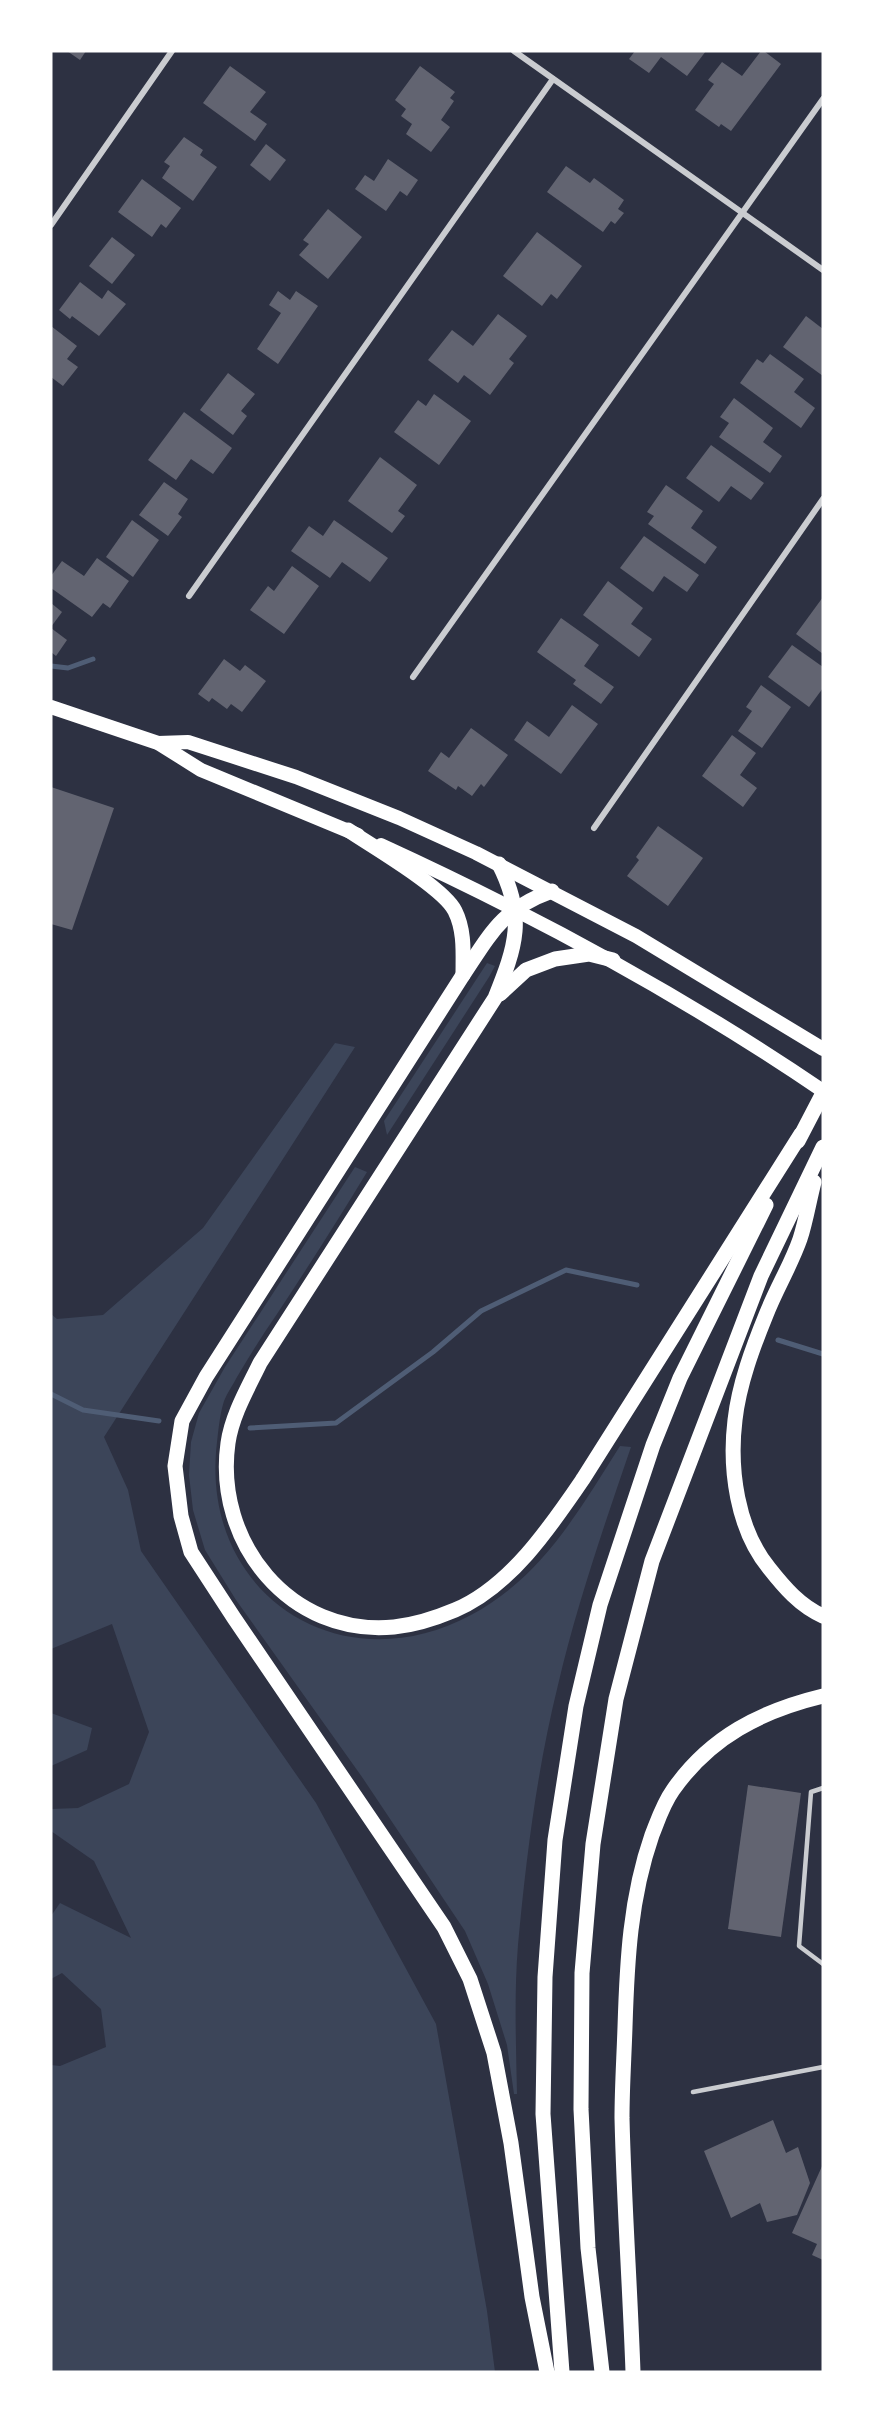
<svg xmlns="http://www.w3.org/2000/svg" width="874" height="2423" viewBox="0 0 874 2423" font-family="Commissioner,sans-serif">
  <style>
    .green { fill: #3c4559 }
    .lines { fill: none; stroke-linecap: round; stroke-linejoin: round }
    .stream { stroke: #4f5d75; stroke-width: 5 }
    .building { fill: #626471 }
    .service { stroke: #caccd0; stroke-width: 4.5 }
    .minor { stroke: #caccd0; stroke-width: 6 }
    .primary { stroke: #fff; stroke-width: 14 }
    .motorway { stroke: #fff; stroke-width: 15 }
  </style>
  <rect width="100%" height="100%" fill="#2d3142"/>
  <g class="green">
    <polygon points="487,963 495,966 489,977 387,1135 384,1121"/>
    <polygon points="335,1043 355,1047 104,1437 128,1490 141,1551 316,1803 436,2024 487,2311 495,2372 51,2372 51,2065 60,2066 106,2047 101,2009 62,1973 51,1979 51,1916 60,1903 131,1938 94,1861 51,1831 51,1809 78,1808 129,1784 149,1732 112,1624 51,1649 51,1314 57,1319 103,1315 203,1228"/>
    <path d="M 355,1167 L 367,1172 C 338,1220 308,1267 277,1314 C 263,1334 250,1355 237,1377 C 233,1385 227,1393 224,1401 C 219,1417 218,1435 216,1452 C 205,1598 343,1684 471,1615 C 541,1578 579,1511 620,1446 L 631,1447 C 604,1526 577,1604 558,1685 C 537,1770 526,1858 518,1945 C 514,1994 516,2044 517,2094 L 514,2094 L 507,2045 L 488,1984 L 465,1931 L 362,1777 L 236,1600 L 205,1550 L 193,1510 L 189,1475 L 191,1442 L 199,1413 L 225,1367 Z"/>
    <polygon points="51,1713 92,1728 87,1750 51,1766"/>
  </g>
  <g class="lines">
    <g class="stream">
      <polyline points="51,666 68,668 93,659"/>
      <polyline points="778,1340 823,1354"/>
      <polyline points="51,1394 83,1410 159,1421"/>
      <polyline points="250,1428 336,1423 433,1352 481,1311 566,1270 637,1285"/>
    </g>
  </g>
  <g class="building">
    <polygon points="67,51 86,51 80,60"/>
    <polygon points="635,51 706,51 687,76 661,57 649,73 629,59"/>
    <polygon points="761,51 764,51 781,64 731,131 721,124 719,127 695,110 714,84 708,80 722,62 742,76"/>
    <polygon points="230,66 266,92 250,112 267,124 255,141 203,103"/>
    <polygon points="420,66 455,92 450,98 454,101 441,120 450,127 431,152 406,134 412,124 401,116 406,109 395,100"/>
    <polygon points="184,137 203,150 200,155 217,167 193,201 162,178 170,166 164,162"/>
    <polygon points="266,144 286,160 270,181 250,165"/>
    <polygon points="388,159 418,180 407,196 400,191 386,211 355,189 365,175 374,181"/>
    <polygon points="566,166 590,183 594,178 624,200 618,209 624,213 615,224 611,221 603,232 547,192"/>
    <polygon points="142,179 181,208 166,228 161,224 152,237 118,212"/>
    <polygon points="328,209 362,237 328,279 299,255 309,244 303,240"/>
    <polygon points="537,232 582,266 557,299 551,294 542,306 503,276"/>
    <polygon points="112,237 135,255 112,284 89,266"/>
    <polygon points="80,282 102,299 108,290 126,304 99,336 72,316 70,319 59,310"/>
    <polygon points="278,291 290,300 296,291 318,306 278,364 257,349 281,313 269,305"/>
    <polygon points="498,314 527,336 509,359 514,363 490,395 464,375 458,383 428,360 452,330 473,346"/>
    <polygon points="806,316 823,329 823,376 783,347"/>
    <polygon points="51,326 77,346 67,359 78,367 63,386 51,377"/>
    <polygon points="770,354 804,379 794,392 815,408 801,428 740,383 757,359 763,363"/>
    <polygon points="228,373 255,394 241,411 247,416 233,435 200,410"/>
    <polygon points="434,394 471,421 439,465 394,432 418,400 426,406"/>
    <polygon points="734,398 773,428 763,442 782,456 770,473 719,437 729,423 720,417"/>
    <polygon points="184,412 232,448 213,474 191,459 176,480 148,460"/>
    <polygon points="711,445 764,483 751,500 731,486 719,502 686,478"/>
    <polygon points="380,457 417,485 398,511 405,516 392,533 348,501"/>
    <polygon points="164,482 188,499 178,514 182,517 168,536 139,515"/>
    <polygon points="666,485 703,511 691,528 717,547 705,564 648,524 654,516 647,512"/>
    <polygon points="132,520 159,540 133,577 106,557"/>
    <polygon points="334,520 388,558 370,582 342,562 330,578 291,551 309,526 323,536"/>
    <polygon points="644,536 699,575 687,592 664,576 653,592 620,568"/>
    <polygon points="97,558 129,581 110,608 103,603 92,617 51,588 51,576 62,561 84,576"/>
    <polygon points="292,566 319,586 284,634 250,610 268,586 274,591"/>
    <polygon points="608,581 643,608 631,624 652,639 639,657 583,615"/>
    <polygon points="823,597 823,654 796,634"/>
    <polygon points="51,603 62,612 51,627"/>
    <polygon points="561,618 599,645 584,666 614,687 601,704 573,684 576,680 537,652"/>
    <polygon points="51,628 67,640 56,656 51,652"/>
    <polygon points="792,645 823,667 823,688 809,707 768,677"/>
    <polygon points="224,659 240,671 245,665 266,681 242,712 231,704 227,709 212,698 209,702 198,694"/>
    <polygon points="761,685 791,707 762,748 738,731 752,711 746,707"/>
    <polygon points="572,705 598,724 561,774 514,740 527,721 549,737"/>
    <polygon points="471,728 508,755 484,787 481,784 472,796 458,786 456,790 428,771 441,752 449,758"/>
    <polygon points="732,735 756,753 740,775 757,788 743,807 702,776"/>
    <polygon points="51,787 114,808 72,930 51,924"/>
    <polygon points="658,826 703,858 668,906 627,876 639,860 636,857"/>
    <polygon points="748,1785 801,1793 781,1937 728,1929"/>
    <polygon points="773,2120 786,2153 798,2147 810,2183 797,2215 767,2222 760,2203 731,2218 704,2151"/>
    <polygon points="823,2164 823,2260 812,2255 817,2244 792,2233"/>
  </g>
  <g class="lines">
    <g class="service">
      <polyline points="823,1788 811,1792 799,1946 823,1964"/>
      <polyline points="693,2092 823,2067"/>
    </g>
    <g class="minor">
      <polyline points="514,51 823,270"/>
      <polyline points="51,225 172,51"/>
      <polyline points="189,596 553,79"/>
      <polyline points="413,677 823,99"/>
      <polyline points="594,828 823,499"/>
    </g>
    <g class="primary">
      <polyline points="51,707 158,743 201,770 358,835"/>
      <polyline points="158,743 188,742 296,777 399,818 476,853 636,936 823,1049"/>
      <path d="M 381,845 C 536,916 682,995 823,1091"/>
    </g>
    <g class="motorway">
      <path d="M 348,830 C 372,846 444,888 455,911 C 465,931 463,954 463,975"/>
      <path d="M 499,864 C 526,917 516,946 495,998 L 260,1363 C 248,1388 232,1415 228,1443 C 214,1542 290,1637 394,1627 C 414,1625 436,1618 455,1610 C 510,1587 551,1526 583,1479 L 801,1134"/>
      <polyline points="500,994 526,970 555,959 589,954 613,960"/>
      <polyline points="798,1141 823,1093"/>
      <path d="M 814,1182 C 809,1201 806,1221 800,1239 C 791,1265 776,1289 766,1315 C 753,1347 739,1384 735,1420 C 729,1469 737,1529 769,1568 C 784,1587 800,1606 823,1616"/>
      <path d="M 547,2372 L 532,2297 L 511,2143 L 494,2053 L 470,1979 L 444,1927 L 234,1618 L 191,1552 L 181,1516 L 175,1466 L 182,1421 L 206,1377 L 463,975 C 491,933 502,909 552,891"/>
      <polyline points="562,2372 543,2114 545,1977 555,1840 576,1706 600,1605 653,1445 680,1378 766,1205"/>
      <polyline points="602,2372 588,2248 581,2109 582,1973 593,1844 616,1699 652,1561 761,1276 823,1147"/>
      <path d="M 633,2372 C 630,2287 624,2203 622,2118 C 622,2088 624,2058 625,2027 C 627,1962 630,1898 652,1835 C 658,1820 663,1804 673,1790 C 710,1737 761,1711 823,1696"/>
    </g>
  </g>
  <rect width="874" height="2423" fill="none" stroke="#ffffff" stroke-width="105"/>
</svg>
